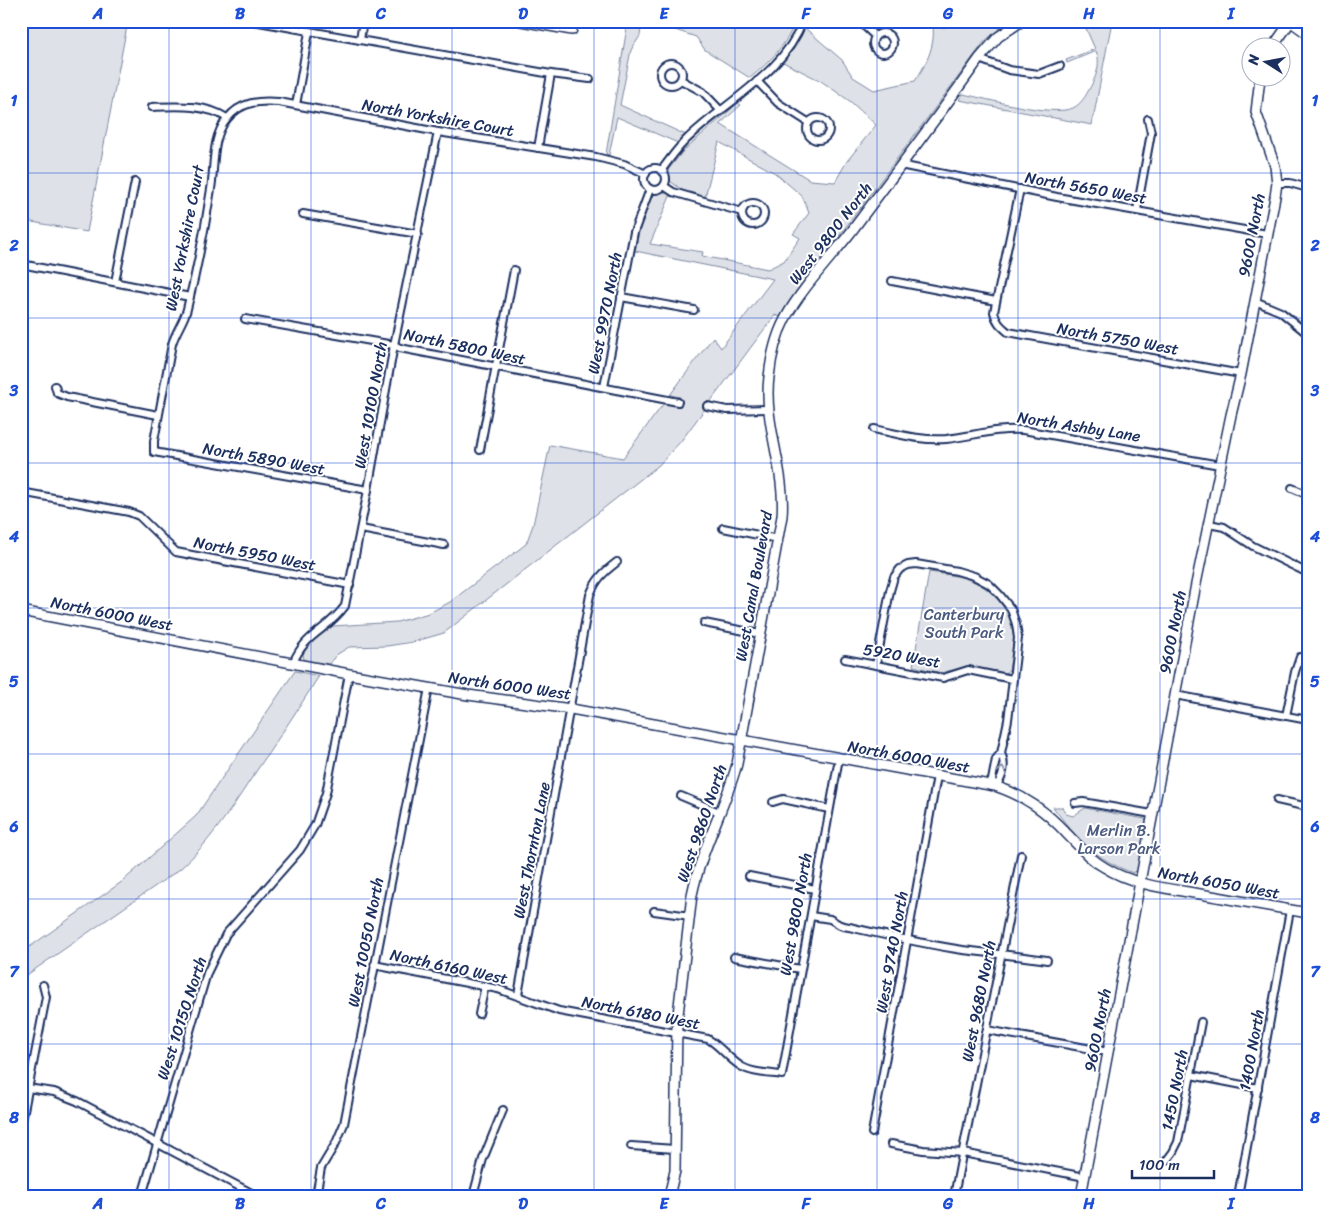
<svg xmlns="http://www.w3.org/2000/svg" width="1329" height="1217" viewBox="0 0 1329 1217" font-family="Sriracha,sans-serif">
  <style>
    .green { fill: #dee1e7; stroke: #7c88a2 }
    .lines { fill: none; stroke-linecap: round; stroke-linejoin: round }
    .stream { stroke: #77839f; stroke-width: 2 }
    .street-casing { stroke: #1b2f5e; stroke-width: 10 }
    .secondary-casing { stroke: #1b2f5e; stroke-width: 12 }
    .street { stroke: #fff; stroke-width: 6 }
    .secondary { stroke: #fff; stroke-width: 9 }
    .oneway { stroke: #8d97ae }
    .grid { fill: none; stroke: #1d4ed8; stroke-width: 1; stroke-opacity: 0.55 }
    .labels { text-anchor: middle; stroke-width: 4; stroke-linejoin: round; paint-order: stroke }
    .street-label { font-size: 16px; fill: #1b2f5e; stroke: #fff }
    .park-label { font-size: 16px; fill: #4c5c80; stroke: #fff }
    .neatline { fill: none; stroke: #1d4ed8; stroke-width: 2 }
    .grid-label { font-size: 16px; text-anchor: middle; font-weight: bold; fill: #1d4ed8 }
  </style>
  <rect width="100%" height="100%" fill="#fff"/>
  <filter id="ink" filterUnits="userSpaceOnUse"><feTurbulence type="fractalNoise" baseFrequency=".02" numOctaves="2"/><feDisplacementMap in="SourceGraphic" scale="10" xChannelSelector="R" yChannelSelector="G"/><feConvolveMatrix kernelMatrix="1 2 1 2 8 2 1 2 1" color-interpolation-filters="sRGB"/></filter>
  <g filter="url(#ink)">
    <g class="green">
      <polygon points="21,21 128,21 87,232 21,220"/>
      <path d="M 628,21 L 796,21 C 786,45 770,62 750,78 L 705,50 L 696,37 L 672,29 L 641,28 L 640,36 L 631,50 L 620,105 L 686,135 L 678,143 L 617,117 L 609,155 L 606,154 Z"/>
      <path d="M 932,21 L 1008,21 L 985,41 L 810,275 L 781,317 L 775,315 L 681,441 L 659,465 L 444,633 L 413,642 L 387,646 L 349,647 L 336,655 L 329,664 L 304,660 L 303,654 L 307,646 L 333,626 L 397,622 L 429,613 L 450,602 L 526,544 L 533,525 L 550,445 L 623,458 L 664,403 L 677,405 L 680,397 L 670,395 L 713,337 L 721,348 L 773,279 L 635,251 C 637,240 645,202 653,195 C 658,190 665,191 671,194 L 650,244 L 703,252 L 702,256 L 768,269 L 784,261 L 800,238 L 793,234 L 809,213 L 802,196 L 775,173 L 719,142 L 705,197 L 682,190 L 670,181 L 668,170 L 684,150 L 738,103 L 741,105 L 720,124 L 810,180 L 835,182 L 847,161 L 876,125 L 851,102 L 821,81 L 783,62 L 793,50 L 805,28 L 842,60 L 853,77 L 874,90 L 915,81 C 927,63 937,43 932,21 Z"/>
      <path d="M 1077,21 L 1112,21 L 1092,125 L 959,100 L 963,94 C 987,99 1052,117 1073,108 C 1083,103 1087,93 1092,84 C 1097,74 1101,62 1096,51 L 1067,63 L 1066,60 L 1095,49 L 1084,24 Z"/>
      <path d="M 929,572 C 942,574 956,575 967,579 C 991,587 1009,607 1013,632 C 1015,644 1011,658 1009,670 L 1005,673 L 968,666 L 941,673 L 913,666 Z"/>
      <path d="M 295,671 L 319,676 C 297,711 274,745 251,779 C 230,811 209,843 180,869 L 21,979 L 21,953 L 123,881 L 196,816 Z"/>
      <path d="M 1053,807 L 1062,807 L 1066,814 L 1073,816 L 1085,808 L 1145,819 L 1147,823 L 1138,870 L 1133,873 C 1095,859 1077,839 1053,807 Z"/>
    </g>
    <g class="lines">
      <polyline class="stream" points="939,21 944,27"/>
      <defs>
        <g id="street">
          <polyline points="253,21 551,74 590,79"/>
          <polyline points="859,21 875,36"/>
          <polyline points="572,30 574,21"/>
          <circle cx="883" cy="43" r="10"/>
          <polyline points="360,40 363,21"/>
          <polyline points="979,59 1009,70 1039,74 1060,66"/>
          <circle cx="671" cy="74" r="11"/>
          <polyline points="681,80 703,92 721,111"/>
          <polyline points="757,81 778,103 808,122"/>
          <polyline points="296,105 309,32"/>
          <path d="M 152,107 C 177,106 205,104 227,118"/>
          <circle cx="818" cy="129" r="11"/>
          <polyline points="538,148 551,74"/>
          <polyline points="900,165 1057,197 1267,234"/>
          <circle cx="655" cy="179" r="11"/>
          <path d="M 661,171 C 669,160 676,150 685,141 C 724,102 783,75 803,21"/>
          <polyline points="1277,183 1290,183 1308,188"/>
          <polyline points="664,186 673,192 742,212"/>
          <path d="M 1020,189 L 994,312 C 996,322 1001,326 1008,332 L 1241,374"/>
          <circle cx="753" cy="214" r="11"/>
          <polyline points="1137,210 1151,133 1148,119"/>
          <polyline points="303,214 418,234"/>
          <polyline points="21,264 190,297"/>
          <polyline points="892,281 996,301"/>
          <polyline points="115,282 135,182"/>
          <polyline points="621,297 694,310"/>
          <polyline points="1255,301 1281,312 1308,334"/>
          <polyline points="245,319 394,345 400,348 678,402"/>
          <polyline points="55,386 57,393 67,397 158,415"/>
          <polyline points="604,387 634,232 650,189"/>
          <polyline points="707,406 727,410 768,409"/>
          <path d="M 874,429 C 898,434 922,441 946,439 C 973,436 996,428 1023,430 L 1220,465"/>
          <polyline points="480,450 514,270"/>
          <polyline points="1292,488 1308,495"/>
          <path d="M 368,490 L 154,452 L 154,441 L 172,344 C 176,331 184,321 187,309 C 197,269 205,229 211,189 C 215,166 211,138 227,119 C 240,102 259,100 279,102 L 438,132 L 596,157 L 624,164 L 646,174"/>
          <polyline points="21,492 129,512 139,516 176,552 350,585"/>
          <polyline points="1209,524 1224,527 1253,546 1308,573"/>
          <polyline points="723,528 778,539"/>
          <polyline points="361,529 444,545"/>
          <polyline points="704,623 760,634"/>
          <polyline points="845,659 943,678 968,670 1012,679"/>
          <path d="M 293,663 C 306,632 327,631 345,606 L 368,490 L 394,345 L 438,132"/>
          <path d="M 876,665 L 890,591 L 894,577 L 900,569 L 908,565 L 916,564 L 957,571 L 974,576 L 989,584 L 1000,595 L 1011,609 L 1016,624 L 1018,638 L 1008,720 L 1001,753 L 996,759 L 992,780 L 995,786 C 1004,779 1006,763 1001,753"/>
          <polyline points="1175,695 1308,720"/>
          <polyline points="1286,716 1295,672 1300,657"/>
          <polyline points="681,796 719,812"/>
          <polyline points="1277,800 1308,807"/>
          <polyline points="773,802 783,799 829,809"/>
          <polyline points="1075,803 1083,802 1152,814"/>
          <polyline points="749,876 815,889"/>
          <polyline points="654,911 690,916"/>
          <path d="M 811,916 L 830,919 L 840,925 C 880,934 922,944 963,950 C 991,953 1019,956 1047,960"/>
          <polyline points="734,957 800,969"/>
          <path d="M 374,965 L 498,989 L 559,1011 L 708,1039 C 720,1046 727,1057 739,1065 C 750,1073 768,1073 782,1075 L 839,758"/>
          <path d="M 518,995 L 590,595 C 596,579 604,572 617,562"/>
          <polyline points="479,1014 485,986"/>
          <polyline points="987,1030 1108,1052"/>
          <polyline points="1191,1075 1258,1088"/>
          <polyline points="21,1087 54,1092 77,1101 257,1196"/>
          <polyline points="21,1126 46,997 43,985"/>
          <polyline points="872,1133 937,776"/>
          <polyline points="891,1144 923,1150 963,1153 1085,1177"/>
          <polyline points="631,1146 675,1149"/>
          <polyline points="1167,1160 1173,1152 1178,1142 1201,1022"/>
          <polyline points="142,1196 207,973 226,934 300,850 315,825 326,793 349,674"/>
          <polyline points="316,1196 321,1168 336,1143 344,1124 429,688"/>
          <polyline points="473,1196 483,1159 503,1110"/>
          <polyline points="954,1196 1021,855"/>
          <polyline points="1238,1196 1290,910"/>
        </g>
        <g id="secondary">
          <polyline points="521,21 572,30"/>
          <polyline points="1290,21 1308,34"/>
          <polyline points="1272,48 1291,21"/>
          <path d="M 21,611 L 349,674 L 468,695 L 571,709 L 995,786 C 1025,796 1046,811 1067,834 C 1079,846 1089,859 1104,867 C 1134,886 1172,889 1206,895 C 1240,901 1274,907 1308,913"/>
          <path d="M 669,1196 L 675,1171 L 677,1023 L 692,895 C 701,849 725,808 737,764 L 782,516 C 786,469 763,424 769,377 C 771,358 776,336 785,319 C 801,289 830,259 851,232 C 894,174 938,117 979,59 L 998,37 L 1022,21"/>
          <polyline points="1081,1196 1196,584 1231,415 1241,374 1275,197 1277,183 1275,166 1256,112 1260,78"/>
        </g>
      </defs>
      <use href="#street" class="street-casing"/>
      <use href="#secondary" class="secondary-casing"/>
      <use href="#street" class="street"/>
      <use href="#secondary" class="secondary"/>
    </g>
    <defs><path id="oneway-chevron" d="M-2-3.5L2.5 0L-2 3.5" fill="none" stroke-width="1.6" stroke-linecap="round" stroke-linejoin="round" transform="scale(1.25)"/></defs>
    <use class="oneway" href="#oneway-chevron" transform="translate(1002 770) rotate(-78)"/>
  </g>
  <path class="grid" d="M 169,21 L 169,1196M 311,21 L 311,1196M 452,21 L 452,1196M 594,21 L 594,1196M 735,21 L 735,1196M 877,21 L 877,1196M 1018,21 L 1018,1196M 1160,21 L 1160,1196M 21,173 L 1308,173M 21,318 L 1308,318M 21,463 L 1308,463M 21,608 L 1308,608M 21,754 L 1308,754M 21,899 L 1308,899M 21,1044 L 1308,1044"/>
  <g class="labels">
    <g class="street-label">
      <text transform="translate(438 117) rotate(10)" y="6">North Yorkshire Court</text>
      <text transform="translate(1086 187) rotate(10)" y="6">North 5650 West</text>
      <text transform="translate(830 233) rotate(-52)" y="6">West 9800 North</text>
      <text transform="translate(1251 235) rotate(-79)" y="6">9600 North</text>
      <text transform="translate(184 238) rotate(-79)" y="6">West Yorkshire Court</text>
      <text transform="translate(604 313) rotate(-79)" y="6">West 9970 North</text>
      <text transform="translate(1118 338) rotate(10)" y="6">North 5750 West</text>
      <text transform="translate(465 346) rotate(12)" y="6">North 5800 West</text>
      <text transform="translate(370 405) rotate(-80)" y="6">West 10100 North</text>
      <text transform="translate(1079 426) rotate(9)" y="6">North Ashby Lane</text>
      <text transform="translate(264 458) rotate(10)" y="6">North 5890 West</text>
      <text transform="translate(255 553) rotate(11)" y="6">North 5950 West</text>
      <text transform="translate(753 586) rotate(-80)" y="6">West Canal Boulevard</text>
      <text transform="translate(112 613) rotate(11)" y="6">North 6000 West</text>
      <text transform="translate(1172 632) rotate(-79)" y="6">9600 North</text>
      <text transform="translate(902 655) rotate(10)" y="6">5920 West</text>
      <text transform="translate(510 685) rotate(8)" y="6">North 6000 West</text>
      <text transform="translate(909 756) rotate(10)" y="6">North 6000 West</text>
      <text transform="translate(701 823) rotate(-71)" y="6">West 9860 North</text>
      <text transform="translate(531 850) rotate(-79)" y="6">West Thornton Lane</text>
      <text transform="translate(1219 882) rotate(10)" y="6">North 6050 West</text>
      <text transform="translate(795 914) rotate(-80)" y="6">West 9800 North</text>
      <text transform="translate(365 942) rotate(-79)" y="6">West 10050 North</text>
      <text transform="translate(891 952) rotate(-80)" y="6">West 9740 North</text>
      <text transform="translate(449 966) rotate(12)" y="6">North 6160 West</text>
      <text transform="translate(978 1001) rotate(-79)" y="6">West 9680 North</text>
      <text transform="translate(641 1012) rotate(11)" y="6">North 6180 West</text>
      <text transform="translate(181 1018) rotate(-72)" y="6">West 10150 North</text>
      <text transform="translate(1097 1030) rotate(-79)" y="6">9600 North</text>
      <text transform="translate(1251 1050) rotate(-80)" y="6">1400 North</text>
      <text transform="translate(1174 1090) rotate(-79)" y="6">1450 North</text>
    </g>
    <g class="park-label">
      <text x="964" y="620">Canterbury<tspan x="964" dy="18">South Park</tspan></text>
      <text x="1119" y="836">Merlin B.<tspan x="1119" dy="18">Larson Park</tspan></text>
    </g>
  </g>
  <rect width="1329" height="1217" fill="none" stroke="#fff" stroke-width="55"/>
  <g transform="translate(1266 62) rotate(281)"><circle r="24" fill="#ffffff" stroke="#a4acbf"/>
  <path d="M0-4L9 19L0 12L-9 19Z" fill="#1b2f5e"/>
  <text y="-8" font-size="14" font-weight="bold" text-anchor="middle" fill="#1b2f5e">N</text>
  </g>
  <path d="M1132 1170v8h82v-8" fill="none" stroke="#1b2f5e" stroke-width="2.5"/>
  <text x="1139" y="1170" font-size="15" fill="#1b2f5e" stroke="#ffffff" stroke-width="4" paint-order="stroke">100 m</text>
  <rect x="28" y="28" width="1274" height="1162" class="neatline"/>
  <g class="grid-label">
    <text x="98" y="19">A</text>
    <text x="240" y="19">B</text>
    <text x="381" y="19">C</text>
    <text x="523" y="19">D</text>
    <text x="664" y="19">E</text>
    <text x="806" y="19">F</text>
    <text x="948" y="19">G</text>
    <text x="1089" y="19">H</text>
    <text x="1231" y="19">I</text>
    <text x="14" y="106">1</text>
    <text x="1315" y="106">1</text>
    <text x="14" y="251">2</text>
    <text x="1315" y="251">2</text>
    <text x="14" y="396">3</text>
    <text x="1315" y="396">3</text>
    <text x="14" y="542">4</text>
    <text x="1315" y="542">4</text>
    <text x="14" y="687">5</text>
    <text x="1315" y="687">5</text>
    <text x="14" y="832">6</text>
    <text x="1315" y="832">6</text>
    <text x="14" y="977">7</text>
    <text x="1315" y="977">7</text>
    <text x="14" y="1123">8</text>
    <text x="1315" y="1123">8</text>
    <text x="98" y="1209">A</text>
    <text x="240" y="1209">B</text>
    <text x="381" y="1209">C</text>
    <text x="523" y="1209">D</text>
    <text x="664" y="1209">E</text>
    <text x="806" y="1209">F</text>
    <text x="948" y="1209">G</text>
    <text x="1089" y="1209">H</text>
    <text x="1231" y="1209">I</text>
  </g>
</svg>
